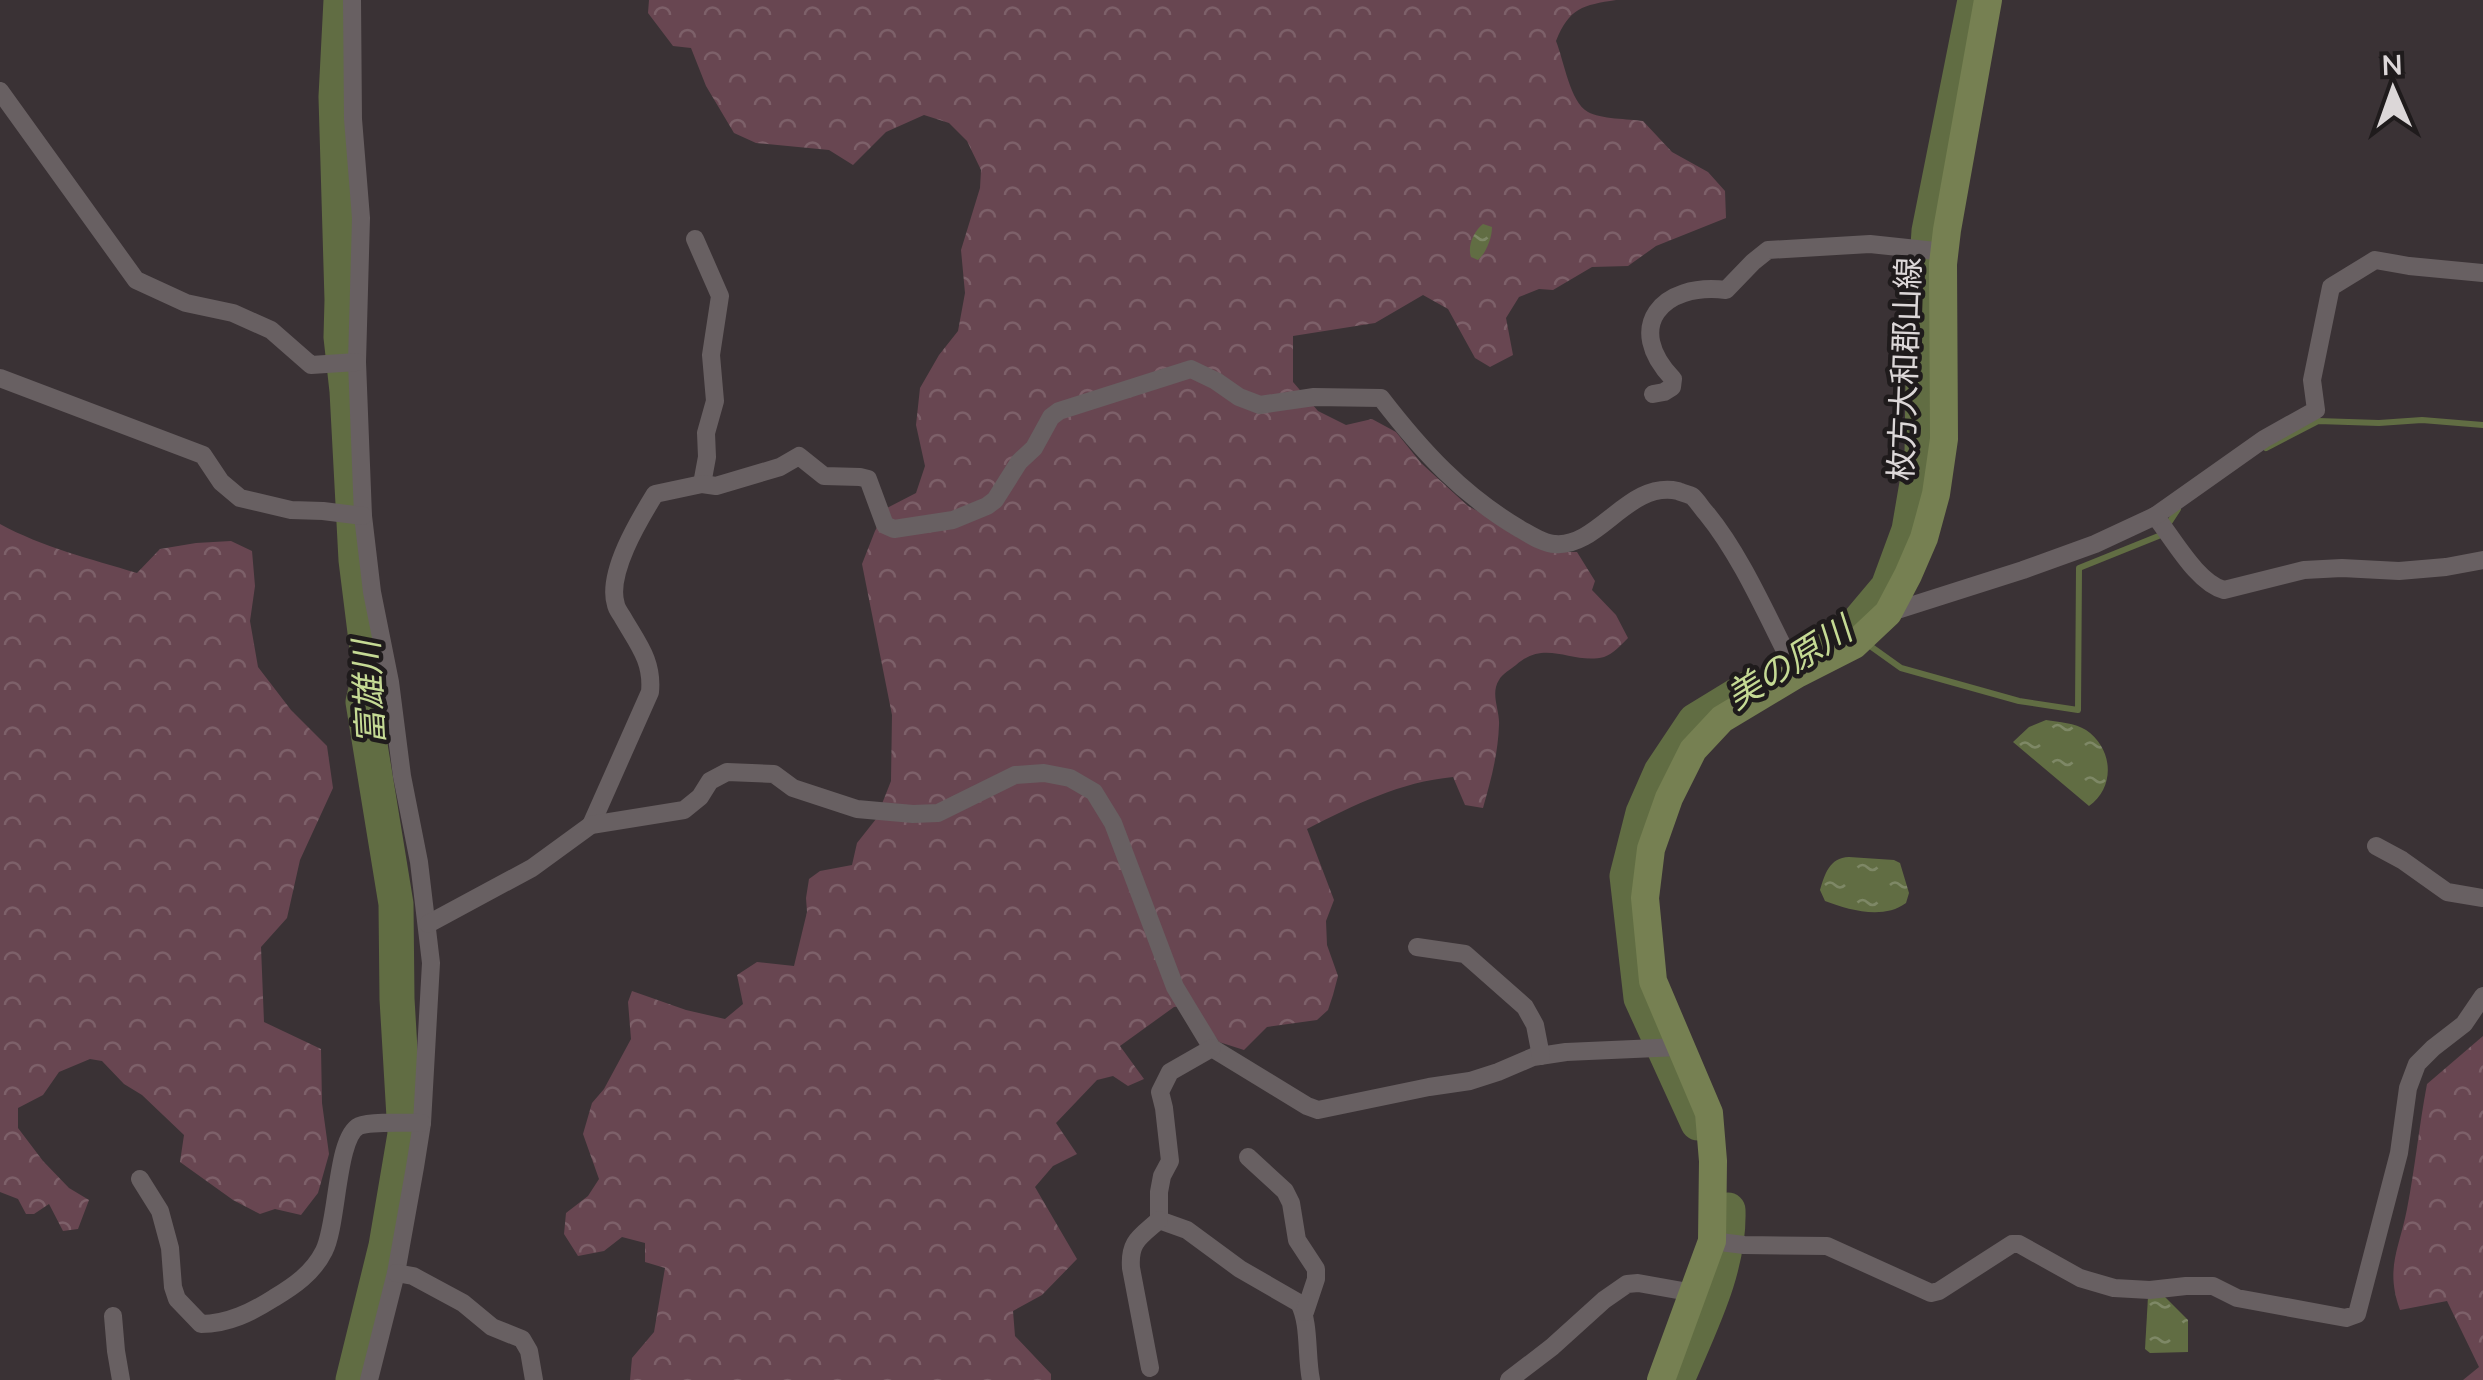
<svg xmlns="http://www.w3.org/2000/svg" width="2483" height="1380" viewBox="0 0 2483 1380" font-family="'Nunito Sans','Noto Sans JP',sans-serif">
  <style>
    .forest { fill: url(#forest-crowns) }
    .water { fill: url(#water-ripples) }
    .lines { fill: none; stroke-linecap: round; stroke-linejoin: round }
    .stream { stroke: #616d43; stroke-width: 6 }
    .river { stroke: #616d43; stroke-width: 35 }
    .street { stroke: #686062; stroke-width: 18 }
    .primary { stroke: #768052; stroke-width: 28 }
    .labels { text-anchor: middle; stroke-width: 9; stroke-linejoin: round; paint-order: stroke }
    .street-label { font-size: 32px; fill: #dcd7d8; stroke: #1f1b1c }
    .water-label { font-size: 35px; font-style: italic; fill: #c5da94; stroke: #1f1b1c }
  </style>
  <defs>
    <pattern id="forest-crowns" width="20" height="18" patternUnits="userSpaceOnUse" patternTransform="scale(2.5)"><rect width="20" height="18" fill="#684651"/><path d="M2 6a3 3 0 1 1 6 0M12 15a3 3 0 1 1 6 0" fill="none" stroke="#7d6069"/></pattern>
    <pattern id="water-ripples" width="26" height="14" patternUnits="userSpaceOnUse" patternTransform="scale(2.5)"><rect width="26" height="14" fill="#616d43"/><path d="M2 4q2-2 4 0t4 0M15 11q2-2 4 0t4 0" fill="none" stroke="#7e8866"/></pattern>
  </defs>
  <rect width="100%" height="100%" fill="#3a3235"/>
  <g class="forest">
    <path d="M 649,0 L 1616,0 C 1583,5 1569,8 1556,41 C 1564,61 1570,102 1588,112 C 1600,119 1629,119 1643,121 L 1672,152 L 1708,172 L 1725,191 L 1726,218 L 1656,246 L 1628,266 L 1592,267 L 1553,290 L 1539,289 L 1519,297 L 1506,318 L 1513,355 L 1490,367 L 1475,358 L 1448,309 L 1423,295 L 1375,323 L 1293,336 L 1293,382 L 1318,411 L 1346,425 L 1372,419 L 1396,432 L 1421,463 L 1468,506 L 1556,552 L 1577,552 L 1595,581 L 1592,590 L 1616,615 L 1628,638 C 1621,645 1613,654 1604,657 C 1572,665 1546,638 1516,665 C 1511,669 1502,674 1499,680 C 1490,694 1500,710 1499,725 C 1498,754 1491,780 1483,808 L 1465,805 L 1453,777 C 1400,782 1354,805 1307,829 L 1334,900 L 1326,921 L 1327,945 L 1338,976 L 1333,995 L 1328,1010 L 1317,1020 L 1267,1027 L 1244,1050 L 1219,1042 L 1193,1005 L 1174,1007 L 1120,1046 L 1144,1079 L 1128,1086 L 1113,1076 L 1097,1080 L 1056,1123 L 1077,1154 L 1053,1166 L 1035,1187 L 1077,1259 L 1042,1295 L 1013,1311 L 1015,1336 L 1051,1374 L 1051,1380 L 630,1380 L 632,1358 L 654,1332 L 665,1268 L 645,1262 L 645,1243 L 622,1237 L 604,1251 L 578,1256 L 564,1234 L 566,1213 L 588,1196 L 599,1179 L 583,1134 L 592,1103 L 604,1089 L 631,1039 L 628,1002 L 632,991 L 686,1010 L 725,1019 L 743,1004 L 737,975 L 757,962 L 794,966 L 807,912 L 806,898 L 809,879 L 820,871 L 852,865 L 857,843 L 876,819 L 891,781 L 892,715 L 862,564 L 875,531 L 887,508 L 916,493 L 925,466 L 916,425 L 920,388 L 939,355 L 958,331 L 965,293 L 961,250 L 980,188 L 981,170 L 967,141 L 949,123 L 924,115 L 886,132 L 853,165 L 829,150 L 756,143 L 734,133 L 706,86 L 691,48 L 673,46 L 648,13 Z"/>
    <path d="M 0,524 C 42,547 91,559 137,573 L 160,549 L 196,543 L 231,541 L 252,551 L 255,586 L 250,621 L 258,667 L 291,710 L 327,746 L 333,788 L 300,860 L 287,918 L 261,947 L 264,1022 L 321,1049 L 322,1103 L 329,1154 L 318,1193 L 301,1215 L 275,1209 L 260,1214 L 233,1200 L 180,1162 L 184,1135 L 142,1095 L 124,1084 L 102,1061 L 90,1059 L 59,1072 L 43,1095 L 18,1108 L 18,1128 L 43,1161 L 69,1188 L 89,1200 L 78,1229 L 63,1231 L 49,1204 L 34,1214 L 26,1214 L 18,1199 L 0,1192 Z"/>
    <path d="M 2483,1036 L 2483,1380 L 2463,1380 L 2479,1367 L 2447,1301 L 2400,1310 C 2385,1268 2399,1250 2407,1209 C 2415,1168 2419,1126 2427,1084 Z"/>
  </g>
  <g class="water">
    <path d="M 1483,224 L 1492,227 C 1492,238 1486,253 1478,260 L 1471,257 C 1467,246 1474,231 1483,224 Z"/>
    <path d="M 2046,720 C 2059,722 2075,723 2086,730 C 2113,748 2116,787 2089,806 L 2013,742 L 2029,727 Z"/>
    <path d="M 1849,857 L 1894,860 L 1900,863 L 1909,893 L 1906,903 C 1883,920 1849,910 1825,901 L 1820,890 C 1825,874 1829,858 1849,857 Z"/>
    <polygon points="2148,1297 2165,1297 2188,1320 2188,1352 2150,1353 2145,1349"/>
  </g>
  <g class="lines">
    <g class="stream">
      <polyline points="2266,448 2318,421 2379,423 2422,420 2483,425"/>
      <polyline points="1866,643 1901,668 2019,701 2078,710 2079,568 2161,535 2178,509"/>
    </g>
    <g class="river">
      <polyline points="341,0 336,97 342,300 341,337 347,391 356,560 370,672 363,702 396,904 397,999 405,1134 386,1246 353,1380"/>
      <polyline points="1803,657 1851,631 1888,587 1909,530 1922,454 1924,304 1929,231 1975,0"/>
      <polyline points="1698,1123 1641,998 1627,876 1643,813 1661,772 1695,721 1749,688"/>
      <path d="M 1677,1380 C 1699,1327 1730,1269 1728,1210"/>
    </g>
    <g class="street">
      <polyline points="352,0 353,119 361,218 357,362 363,516 372,592 390,682 402,776 419,862 431,963 422,1123 415,1167 396,1273 369,1380"/>
      <polyline points="0,91 136,280 186,303 233,313 271,330 311,365 357,362"/>
      <polyline points="695,239 720,296 711,355 715,401 706,433 707,457 702,484"/>
      <polyline points="0,378 203,455 221,482 240,498 291,510 323,511 363,516"/>
      <path d="M 1653,394 L 1664,392 L 1672,387 L 1673,379 C 1623,327 1662,282 1726,290 L 1753,262 L 1768,250 L 1870,244 L 1945,252"/>
      <path d="M 2155,516 C 2173,538 2197,583 2224,590 L 2304,570 L 2342,568 L 2399,571 L 2446,567 L 2483,560"/>
      <polyline points="1888,613 2023,570 2095,544 2155,516 2264,439 2316,410 2312,380 2331,287 2375,260 2409,266 2483,273"/>
      <path d="M 591,825 L 650,692 C 653,661 638,644 623,618 C 621,614 617,610 616,605 C 606,574 639,520 655,494 L 702,484 L 716,486 L 780,467 L 799,456 L 824,476 L 860,477 L 868,479 L 885,525 L 894,529 L 953,520 L 987,506 L 995,500 L 1019,462 L 1034,448 L 1051,417 L 1059,411 L 1191,369 L 1216,381 L 1239,397 L 1260,405 L 1314,397 L 1381,398 C 1421,450 1462,495 1520,529 C 1529,534 1544,544 1555,544 C 1599,548 1628,480 1678,491 C 1680,492 1690,495 1692,496 C 1697,500 1702,509 1707,514 C 1743,558 1770,623 1797,674"/>
      <polyline points="2376,846 2402,860 2447,892 2483,898"/>
      <polyline points="428,924 532,868 591,825 684,810 700,797 710,781 727,772 774,774 793,788 857,809 913,814 938,813 1015,775 1044,773 1070,778 1094,792 1113,823 1175,987 1212,1048 1307,1106 1318,1110 1429,1087 1470,1081 1498,1072 1533,1057 1566,1052 1679,1047"/>
      <polyline points="1417,947 1465,954 1525,1007 1535,1025 1541,1056"/>
      <path d="M 1212,1048 L 1170,1072 L 1160,1092 L 1164,1108 L 1170,1161 L 1162,1176 L 1159,1192 L 1159,1220 L 1187,1230 L 1240,1269 L 1299,1303 C 1310,1322 1306,1357 1311,1380"/>
      <polyline points="1248,1157 1285,1191 1291,1203 1297,1240 1316,1269 1316,1279 1305,1312"/>
      <path d="M 140,1179 L 160,1211 L 170,1248 L 173,1287 L 177,1299 L 201,1324 C 228,1324 252,1312 274,1298 C 294,1286 313,1273 324,1251 C 338,1224 336,1137 359,1126 C 371,1121 408,1123 422,1123"/>
      <polyline points="1712,1241 1744,1245 1827,1246 1931,1293 1939,1291 2012,1244 2019,1244 2080,1278 2114,1288 2150,1290 2186,1286 2213,1286 2237,1298 2346,1318 2357,1314 2399,1153 2408,1088 2417,1064 2433,1048 2464,1024 2483,996"/>
      <polyline points="396,1273 413,1276 463,1303 492,1327 522,1339 529,1351 534,1380"/>
      <polyline points="113,1316 116,1351 121,1380"/>
      <path d="M 1150,1368 L 1131,1268 C 1129,1241 1140,1237 1159,1220"/>
      <polyline points="1509,1380 1552,1347 1604,1300 1627,1284 1638,1283 1694,1293"/>
    </g>
    <polyline class="primary" points="1661,1380 1712,1241 1713,1161 1709,1113 1653,981 1645,898 1651,849 1669,798 1693,750 1722,719 1797,674 1854,645 1888,613 1908,575 1924,538 1936,494 1944,439 1943,264 1947,230 1988,0"/>
  </g>
  <g class="labels">
    <g class="street-label">
      <text transform="translate(1905 369) rotate(-88)" y="11">枚方大和郡山線</text>
    </g>
    <g class="water-label">
      <text transform="translate(1789 663) rotate(-32)" y="12">美の原川</text>
      <text transform="translate(369 693) rotate(-93)" y="12">富雄川</text>
    </g>
  </g>
  <g transform="translate(2393 90) rotate(358)" stroke="#1f1b1c" stroke-width="8" paint-order="stroke">
  <path d="M0-8L18 38L0 25L-18 38Z" fill="#dcd7d8"/>
  <text y="-15" font-size="28" font-weight="bold" text-anchor="middle" fill="#dcd7d8">N</text>
  </g>
</svg>
